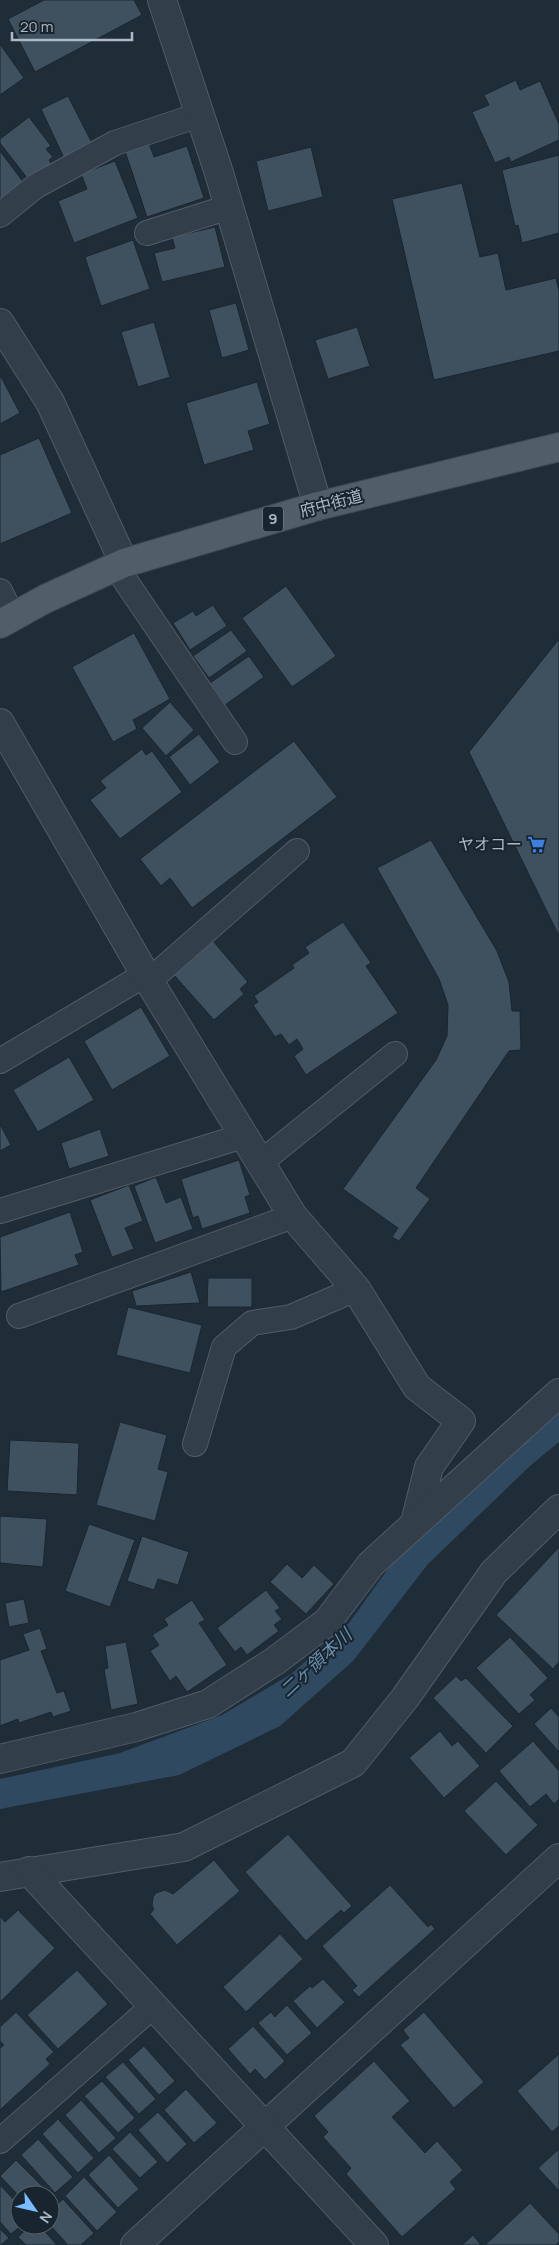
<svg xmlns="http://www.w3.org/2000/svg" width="559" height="2245" viewBox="0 0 559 2245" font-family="Manrope,'Noto Sans JP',sans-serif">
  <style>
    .water { fill: #2f4960 }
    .building { fill: #3f505e; stroke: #1a2630 }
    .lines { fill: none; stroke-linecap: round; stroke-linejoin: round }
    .service-casing { stroke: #505c67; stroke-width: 26 }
    .minor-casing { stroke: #505c67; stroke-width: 30 }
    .tertiary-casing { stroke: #505c67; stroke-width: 30 }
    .primary-casing { stroke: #3c4853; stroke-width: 30 }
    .service { stroke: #323f4a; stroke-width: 24 }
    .minor { stroke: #323f4a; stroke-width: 28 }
    .tertiary { stroke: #323f4a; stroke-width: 28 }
    .primary { stroke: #505e6a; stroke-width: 28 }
    .labels { text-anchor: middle; stroke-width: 4; stroke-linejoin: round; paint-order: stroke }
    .shield { fill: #18242e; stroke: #808c98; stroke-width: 1 }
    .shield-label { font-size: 15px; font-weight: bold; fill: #adb9c6 }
    .street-label { font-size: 16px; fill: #adb9c6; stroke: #18242e }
    .poi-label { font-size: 16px; fill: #adb9c6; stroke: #18242e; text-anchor: end }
    .water-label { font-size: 18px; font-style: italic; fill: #6a8fac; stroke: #18242e }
  </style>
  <rect width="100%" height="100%" fill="#1f2d39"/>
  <polygon class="water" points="559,1406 559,1442 531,1465 428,1564 353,1661 280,1726 179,1775 0,1809 0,1779 120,1753 222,1715 291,1674 349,1623 400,1552"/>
  <g class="building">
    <polygon points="44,0 134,0 142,15 35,72 8,19"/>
    <polygon points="0,44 24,78 0,95"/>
    <polygon points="516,80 520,90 540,81 559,124 559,140 511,162 509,157 495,163 472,112 489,105 484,95"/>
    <polygon points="68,96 93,145 64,158 41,109"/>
    <polygon points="29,117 51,146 46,149 53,157 49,160 53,166 31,183 0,143 0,139"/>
    <polygon points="149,143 154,157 187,146 204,198 147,217 125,151"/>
    <polygon points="311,147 323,197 268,211 256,161"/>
    <polygon points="0,151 24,183 1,200 0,199"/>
    <polygon points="559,155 559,233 522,243 518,225 515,226 502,170"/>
    <polygon points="115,161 138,218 74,243 58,201 87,189 81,174"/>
    <polygon points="462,183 480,257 498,253 506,290 556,278 559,291 559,351 434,380 392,199"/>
    <polygon points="215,227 225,267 162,282 154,253 175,248 172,237"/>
    <polygon points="133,240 150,289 101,306 85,257"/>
    <polygon points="236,303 249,350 222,358 209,310"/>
    <polygon points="154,322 170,377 138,387 121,332"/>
    <polygon points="357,327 370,366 328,379 315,340"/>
    <polygon points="0,375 20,413 0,424"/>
    <polygon points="257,382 270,424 248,431 254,450 204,465 186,403"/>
    <polygon points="39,438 72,513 0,544 0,455"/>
    <polygon points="286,586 336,656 292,687 242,618"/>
    <polygon points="213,605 227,626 190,650 173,623 193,611 196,616"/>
    <polygon points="231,630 247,651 209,678 193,656"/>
    <polygon points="134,633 170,699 133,720 137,729 113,742 72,667"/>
    <polygon points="559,639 559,936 469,752"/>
    <polygon points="249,656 264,677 225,705 210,683"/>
    <polygon points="170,702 194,730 166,756 142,728"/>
    <polygon points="199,734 220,762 190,785 169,757"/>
    <polygon points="294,741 337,797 192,908 170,878 161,886 140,859"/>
    <polygon points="142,749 146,755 152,751 182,792 120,839 90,800 106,788 100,781"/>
    <polygon points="431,840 497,951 509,982 512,1011 520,1011 521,1050 509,1051 416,1188 430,1199 399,1241 392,1237 398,1228 343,1189 436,1060 447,1036 448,1005 439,979 377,868"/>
    <polygon points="343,922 371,963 366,966 398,1013 306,1075 294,1056 303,1049 297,1039 289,1045 281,1034 275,1037 253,1005 258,1002 254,996 294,968 292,965 309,953 305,947"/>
    <polygon points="213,941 248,982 240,989 244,994 214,1020 174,975"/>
    <polygon points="141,1007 170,1056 112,1090 84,1041"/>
    <polygon points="69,1057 94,1100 38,1132 13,1090"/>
    <polygon points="0,1124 11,1145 0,1151"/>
    <polygon points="100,1129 109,1156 69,1169 61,1143"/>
    <polygon points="239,1160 250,1195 245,1197 250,1213 202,1229 198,1216 193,1218 181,1179"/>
    <polygon points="156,1177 166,1203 181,1197 193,1229 155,1243 134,1186"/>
    <polygon points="129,1185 143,1221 125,1228 134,1249 112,1257 90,1200"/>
    <polygon points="70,1212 83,1252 75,1255 79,1265 1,1292 0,1237"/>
    <polygon points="191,1272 200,1303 136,1306 132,1291"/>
    <polygon points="208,1278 252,1278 252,1307 207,1307"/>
    <polygon points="128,1307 202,1325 190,1373 116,1355"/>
    <polygon points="120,1422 167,1435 158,1469 168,1472 155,1521 96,1505"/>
    <polygon points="10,1440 79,1443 77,1495 7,1491"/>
    <polygon points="0,1516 47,1519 43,1567 0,1563"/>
    <polygon points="89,1524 135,1540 110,1607 65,1591"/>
    <polygon points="142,1536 189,1552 178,1585 158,1579 154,1590 127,1581"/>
    <polygon points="559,1547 559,1662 553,1669 496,1615"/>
    <polygon points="287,1564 302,1578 314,1565 334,1584 306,1614 270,1582"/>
    <polygon points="266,1590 280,1608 275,1611 282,1619 274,1625 279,1631 247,1655 241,1647 235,1652 217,1628"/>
    <polygon points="24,1599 29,1623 9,1627 5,1603"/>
    <polygon points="192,1600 205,1620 199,1623 227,1665 187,1692 176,1676 170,1681 150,1651 159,1645 152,1635 168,1625 164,1619"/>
    <polygon points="40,1628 47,1649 41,1651 57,1693 64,1691 71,1711 53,1717 51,1712 19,1723 18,1719 0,1726 0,1660 29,1650 23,1634"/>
    <polygon points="510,1637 548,1678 530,1695 535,1700 519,1714 476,1668"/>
    <polygon points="126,1642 138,1704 111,1710 104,1669 108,1668 105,1646"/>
    <polygon points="456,1676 461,1681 466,1678 513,1726 486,1753 433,1698"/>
    <polygon points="551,1708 559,1717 559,1752 534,1724"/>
    <polygon points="440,1731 452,1746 458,1741 480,1766 444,1798 409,1758"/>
    <polygon points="533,1741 559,1771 559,1799 554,1804 546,1794 530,1807 499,1771"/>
    <polygon points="496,1781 538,1825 506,1855 464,1811"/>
    <polygon points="288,1834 352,1906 344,1913 341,1910 306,1941 245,1872"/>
    <polygon points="214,1860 240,1891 177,1945 150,1914 154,1909 152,1906 153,1897 156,1893 165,1890 173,1894"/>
    <polygon points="390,1885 428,1927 431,1924 435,1929 359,1997 352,1990 357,1986 322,1946"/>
    <polygon points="18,1910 55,1948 0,2002 0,1916 5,1922"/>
    <polygon points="280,1934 303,1959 246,2012 223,1987"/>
    <polygon points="77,1970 108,2004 58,2049 27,2015"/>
    <polygon points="323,1979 345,2002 317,2028 293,2001 310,1986 312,1988"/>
    <polygon points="287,2005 312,2033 287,2055 258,2023 271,2012 275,2017"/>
    <polygon points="16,2012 54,2052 46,2059 50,2064 0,2110 0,2048 4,2045 0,2041 0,2027"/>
    <polygon points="424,2012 484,2082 454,2108 400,2045 409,2038 403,2030"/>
    <polygon points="253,2026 285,2061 265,2080 255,2069 250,2074 228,2049"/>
    <polygon points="144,2046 175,2081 159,2095 128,2060"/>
    <polygon points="559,2054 559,2126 552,2132 517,2091"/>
    <polygon points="374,2061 410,2101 392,2117 425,2153 437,2141 463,2170 450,2182 456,2189 402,2237 346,2174 351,2168 323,2137 328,2132 314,2116"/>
    <polygon points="123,2062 156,2099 139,2114 105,2077"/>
    <polygon points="102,2081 135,2118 118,2133 84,2096"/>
    <polygon points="186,2089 217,2123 194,2143 164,2110"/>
    <polygon points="81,2100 116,2138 99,2153 65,2115"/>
    <polygon points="158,2112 187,2144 167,2163 138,2130"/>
    <polygon points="58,2119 94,2158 78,2173 42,2134"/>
    <polygon points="130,2132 158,2162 140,2178 112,2149"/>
    <polygon points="38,2139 73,2177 55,2193 21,2155"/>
    <polygon points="559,2149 559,2191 538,2168"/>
    <polygon points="109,2155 139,2189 118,2208 88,2175"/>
    <polygon points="16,2160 52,2196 50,2198 50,2195 20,2195 20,2197 0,2176"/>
    <polygon points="84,2177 117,2212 97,2231 65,2196"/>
    <polygon points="0,2185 20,2206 22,2225 11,2234 0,2222"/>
    <polygon points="63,2199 94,2233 81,2245 68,2245 50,2225 50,2211"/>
    <polygon points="530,2203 559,2234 559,2242 556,2245 485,2245"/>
    <polygon points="31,2225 39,2225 57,2245 26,2245 18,2237"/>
    <polygon points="0,2229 9,2238 1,2245 0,2245"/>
    <polygon points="473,2235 481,2245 462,2245"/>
  </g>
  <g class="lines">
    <defs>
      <g id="service">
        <polyline points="0,215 36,186 115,143 199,115"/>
        <polyline points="147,233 229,207"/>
        <polyline points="116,567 235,742"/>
        <polyline points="0,591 13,617"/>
        <polyline points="149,981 297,851"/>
        <polyline points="0,1061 146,974"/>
        <polyline points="260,1163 395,1054"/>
        <polyline points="0,1211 243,1136"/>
        <polyline points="19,1316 293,1216"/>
        <polyline points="195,1444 224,1347 252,1323 291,1317 356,1289"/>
        <polyline points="0,2141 152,2007"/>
      </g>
      <g id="minor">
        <polyline points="162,0 219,173 318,506"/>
        <polyline points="0,323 50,402 124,563"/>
        <polyline points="0,723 149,981 293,1216 356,1289 417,1387 461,1421 429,1467 415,1523"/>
        <polyline points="0,1759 136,1727 208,1704 275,1661 327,1622 371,1564 559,1393"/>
        <polyline points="0,1877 184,1847 353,1763 405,1698 494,1572 559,1509"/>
        <polyline points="135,2245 559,1858"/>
      </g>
      <polyline id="tertiary" points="29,1871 374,2245"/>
      <polyline id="primary" points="0,624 45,599 124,563 318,506 559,447"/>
    </defs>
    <use href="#service" class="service-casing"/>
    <use href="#minor" class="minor-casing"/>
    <use href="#tertiary" class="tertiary-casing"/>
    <use href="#primary" class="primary-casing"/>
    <use href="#service" class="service"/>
    <use href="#minor" class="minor"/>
    <use href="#tertiary" class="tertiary"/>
    <use href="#primary" class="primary"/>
  </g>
  <defs>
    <symbol id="supermarket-bare" viewBox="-9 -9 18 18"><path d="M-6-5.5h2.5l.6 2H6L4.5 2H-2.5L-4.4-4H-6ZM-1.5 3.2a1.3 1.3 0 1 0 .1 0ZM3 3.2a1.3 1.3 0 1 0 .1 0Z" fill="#3f7fe0" stroke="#18242e" stroke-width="2.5" paint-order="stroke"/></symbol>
  </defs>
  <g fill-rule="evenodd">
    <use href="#supermarket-bare" x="524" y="832" width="25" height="25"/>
  </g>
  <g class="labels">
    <rect class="shield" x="263" y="506.5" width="20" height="25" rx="4"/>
    <g class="shield-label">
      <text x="273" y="524">9</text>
    </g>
    <g class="street-label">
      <text transform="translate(331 503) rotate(-15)" y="6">府中街道</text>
    </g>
    <g class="poi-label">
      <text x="522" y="850">ヤオコー</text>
    </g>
    <g class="water-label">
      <text transform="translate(316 1663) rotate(-43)" y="6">二ヶ領本川</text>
    </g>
  </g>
  <g transform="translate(35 2210) rotate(124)"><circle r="24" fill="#18242e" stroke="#54606b"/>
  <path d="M0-4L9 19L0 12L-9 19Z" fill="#79bcff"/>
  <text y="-8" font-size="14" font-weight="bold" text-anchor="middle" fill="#adb9c6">N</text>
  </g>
  <path d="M12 32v8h120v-8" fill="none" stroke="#adb9c6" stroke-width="2.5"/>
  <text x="20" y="32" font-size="15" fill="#adb9c6" stroke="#18242e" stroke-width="4" paint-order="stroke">20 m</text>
</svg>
